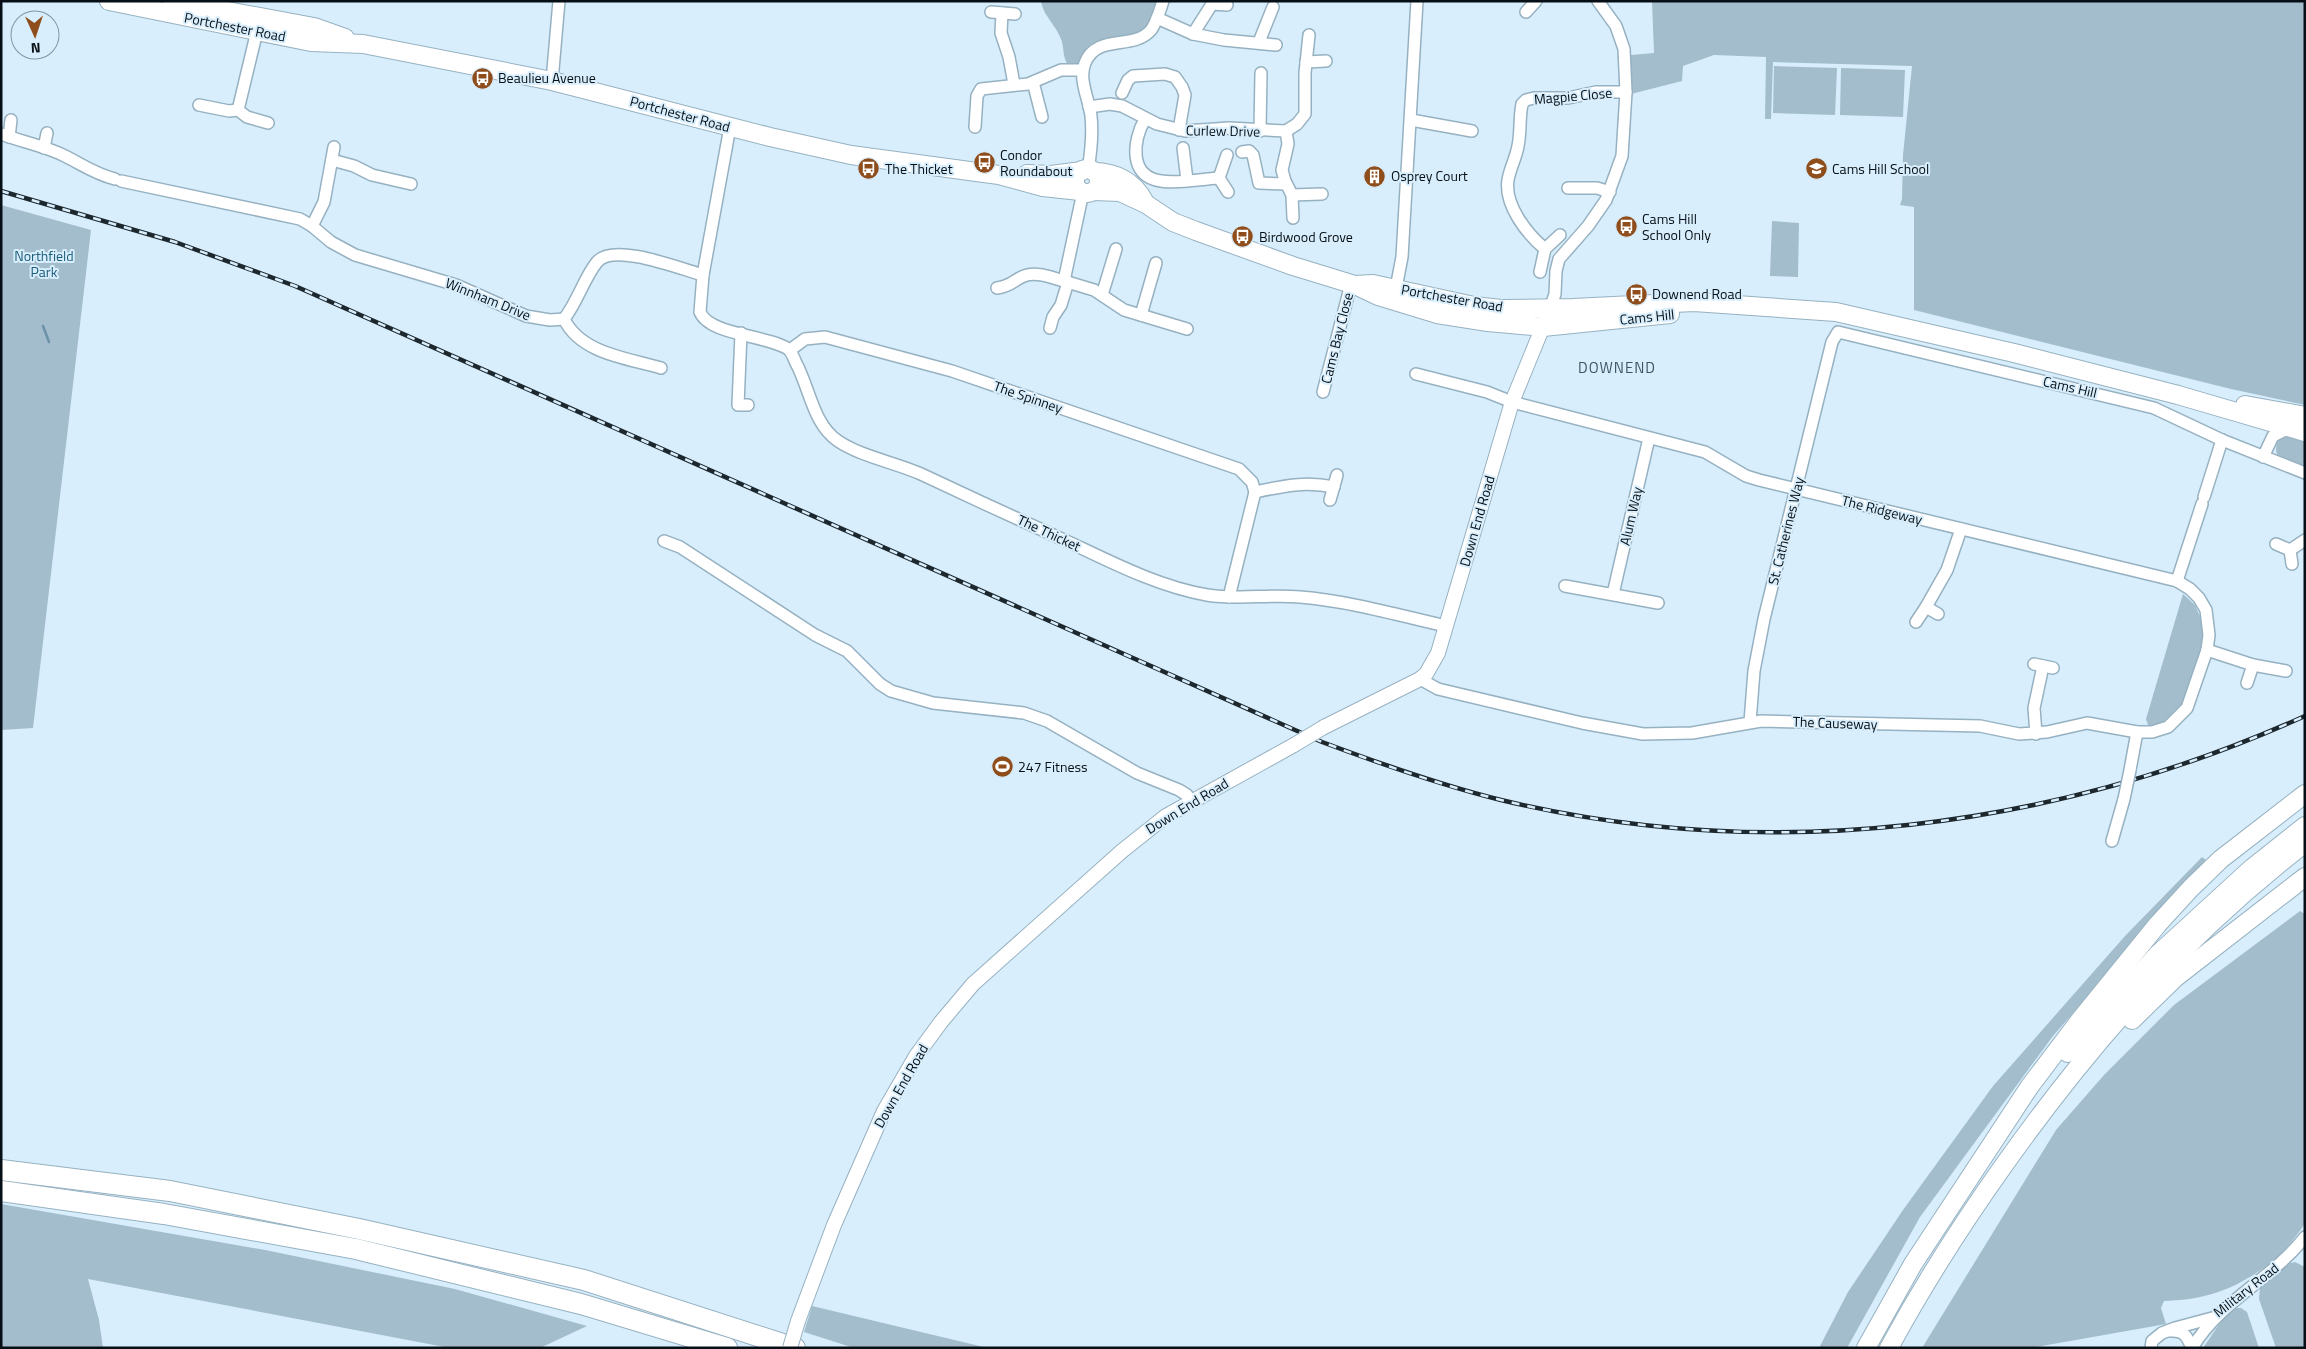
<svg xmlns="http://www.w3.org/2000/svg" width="2306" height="1349" viewBox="0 0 2306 1349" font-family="'Titillium Web',sans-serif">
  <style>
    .green { fill: #a3bdcc }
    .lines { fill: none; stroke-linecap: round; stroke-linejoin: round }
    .stream { stroke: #6e92a7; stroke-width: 2.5 }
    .minor-casing { stroke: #96b1c1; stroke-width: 14 }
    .tertiary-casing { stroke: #96b1c1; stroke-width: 16 }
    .primary-casing { stroke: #96b1c1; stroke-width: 20 }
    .motorway-casing { stroke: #96b1c1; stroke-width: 22 }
    .minor { stroke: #fff; stroke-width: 11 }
    .tertiary { stroke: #fff; stroke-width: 14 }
    .primary { stroke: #fff; stroke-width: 18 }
    .motorway { stroke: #fff; stroke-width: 20 }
    .rail-casing { stroke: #1c272e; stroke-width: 4.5 }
    .rail { stroke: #d8eefc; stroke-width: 2.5; stroke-dasharray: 8; stroke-linecap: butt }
    .minor-bridge-casing { stroke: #96b1c1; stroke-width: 14; stroke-linecap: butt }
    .tertiary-bridge-casing { stroke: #96b1c1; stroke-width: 16; stroke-linecap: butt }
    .minor-bridge { stroke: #fff; stroke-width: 11 }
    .tertiary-bridge { stroke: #fff; stroke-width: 14 }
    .labels { text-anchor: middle; stroke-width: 4; stroke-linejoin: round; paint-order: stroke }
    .street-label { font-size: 14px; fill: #060f15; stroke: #d8eefc }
    .poi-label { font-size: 14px; fill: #060f15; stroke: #d8eefc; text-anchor: start }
    .park-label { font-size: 14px; fill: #1b5c7a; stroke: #d8eefc }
    .neighbourhood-label { font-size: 15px; letter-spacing: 1px; fill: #3c5562; stroke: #d8eefc }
  </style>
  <rect width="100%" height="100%" fill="#d8eefc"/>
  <g class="green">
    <path d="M 1041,1 L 1156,1 C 1154,8 1152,17 1148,23 C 1133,49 1093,26 1079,63 L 1068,65 C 1063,58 1064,50 1062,42 C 1058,27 1043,16 1041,1 Z"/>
    <polygon points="1652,1 2305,1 2305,405 2231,389 1914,310 1914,207 1900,205 1902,199 1903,155 1912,66 1773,62 1771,119 1765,119 1766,57 1714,55 1683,66 1682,81 1631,94 1631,55 1654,53"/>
    <polygon points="1774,66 1837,68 1835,115 1773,113"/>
    <polygon points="1841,68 1905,70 1903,117 1840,115"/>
    <polygon points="1,205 91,230 33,728 1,730"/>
    <polygon points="1772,221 1799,223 1798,277 1770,276"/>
    <path d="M 2292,434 L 2305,441 L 2305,467 L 2279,458 C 2275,452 2275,446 2279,439 Z"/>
    <polygon points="2183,594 2195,605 2202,621 2203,639 2185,706 2165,723 2157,726 2148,725 2146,719"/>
    <polygon points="2202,857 2206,860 2053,1036 1920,1217 1847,1348 1819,1348 1848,1292 1903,1210 1993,1086 2125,936"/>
    <path d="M 2300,911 L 2305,914 L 2305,1223 C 2282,1261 2238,1291 2195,1298 C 2185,1300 2174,1300 2164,1301 L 2161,1308 L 2166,1324 L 2031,1348 L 1922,1348 L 2056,1130 L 2104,1075 L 2174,1005 Z"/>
    <polygon points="1,1204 265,1250 455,1289 587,1326 540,1348 450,1348 88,1279 99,1320 103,1348 1,1348"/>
    <polygon points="2295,1262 2305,1267 2305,1348 2276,1348 2259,1299 2260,1287 2287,1264"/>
    <polygon points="812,1306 988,1348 854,1348 804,1332"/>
    <polygon points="2233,1308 2241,1308 2247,1312 2259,1348 2203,1348 2224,1317"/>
  </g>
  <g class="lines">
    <g class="stream">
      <polyline points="43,326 49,342"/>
      <polyline points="1,482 1,483"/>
    </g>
    <defs>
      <g id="minor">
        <polyline points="991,12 1015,14"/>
        <polyline points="1526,12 1536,1"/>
        <polyline points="1002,13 1001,33 1009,57 1014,84"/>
        <polyline points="1157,18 1193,34 1224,40 1276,45"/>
        <polyline points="257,31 238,110 247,117 268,123"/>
        <polyline points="1193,34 1212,4 1227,5"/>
        <polyline points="1259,42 1273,7"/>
        <polyline points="1306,62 1326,61"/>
        <polyline points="552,81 559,1"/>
        <polyline points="1033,82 1042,117"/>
        <polyline points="1122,93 1128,80 1133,76 1165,74 1175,77 1182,87 1185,95 1179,130"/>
        <polyline points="199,105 229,111 238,110"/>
        <polyline points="1089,107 1110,104 1122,106 1157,124 1185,131 1229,128 1286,131 1297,124 1305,114 1305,73 1309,35"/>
        <path d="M 1145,119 C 1133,140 1128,177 1161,181 C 1179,184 1200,179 1219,178"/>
        <polyline points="1411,120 1472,131"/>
        <path d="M 730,127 L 703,275 L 700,312 C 709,335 767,335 788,349 C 792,352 794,359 796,363 C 810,389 813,424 838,441 C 862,457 894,462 921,474 C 972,498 1024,522 1075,545 C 1117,565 1161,587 1207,595 C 1237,600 1269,594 1300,597 C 1349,601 1398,615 1446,626"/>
        <polyline points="975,127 977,96 981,89 1028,84 1061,70 1083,70"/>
        <polyline points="1260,131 1261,73"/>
        <polyline points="1286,131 1288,144 1282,170 1285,181 1292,195 1293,218"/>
        <path d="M 1,134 C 22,142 45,146 65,156 C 83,165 95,174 115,179"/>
        <polyline points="9,137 11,120"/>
        <polyline points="44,148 47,133"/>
        <polyline points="1183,148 1187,180"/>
        <polyline points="1242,152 1249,151 1253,155 1259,183 1286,184"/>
        <polyline points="1227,155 1219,178 1228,192"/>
        <polyline points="332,160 354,166 372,175 411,184"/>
        <path d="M 1088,170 C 1091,152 1093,134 1091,116 C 1089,99 1078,79 1085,63 C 1097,33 1133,51 1151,30 C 1157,22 1160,10 1163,1"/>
        <path d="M 121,181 L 300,219 L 312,226 L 331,242 L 355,255 L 456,285 L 526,316 L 550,320 L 564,319 C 578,301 584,278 597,262 C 613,242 681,269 703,275"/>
        <polyline points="1568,188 1597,188 1610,192"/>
        <polyline points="1083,192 1064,281 1094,290 1124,310 1187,329"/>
        <polyline points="1292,195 1322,194"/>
        <polyline points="312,226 324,202 334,147"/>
        <path d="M 1545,249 C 1527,234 1504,205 1508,180 C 1510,168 1516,158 1518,146 C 1521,133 1519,118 1522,104 L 1526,100 L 1534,98 L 1568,98 L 1596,92 L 1626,92"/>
        <polyline points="1540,272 1545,249 1560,235"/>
        <path d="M 997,288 C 1013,286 1015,278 1027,275 C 1039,272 1053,278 1064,281"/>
        <polyline points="1396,288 1402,257 1417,1"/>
        <polyline points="1102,295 1116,249"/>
        <polyline points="1550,309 1555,294 1556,271 1559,259 1588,226 1606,200 1622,156 1626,92 1624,49 1616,26 1598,1"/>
        <polyline points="1141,315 1156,263"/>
        <path d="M 564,319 C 581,354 628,358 661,368"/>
        <polyline points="1050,328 1053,317 1061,305 1068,282"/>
        <polyline points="741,333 738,405 748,405"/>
        <path d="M 790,350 L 805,339 L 825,337 L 952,371 L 1239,469 L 1252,482 L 1255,492 C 1283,486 1305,481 1334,487"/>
        <polyline points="1416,374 1487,392 1512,402 1705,452 1746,476 1759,480 2177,581 2190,589 2199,598 2206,610 2209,635 2207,650 2187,708 2168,727 2152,732 2137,732 2087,723 2047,732 2019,734 1980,726 1761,721 1692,733 1643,734 1582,723 1438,689 1420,679"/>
        <polyline points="1323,392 1351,284"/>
        <polyline points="2263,457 2273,436 2289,428"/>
        <polyline points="2204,497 2222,440"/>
        <polyline points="1330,500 1337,475"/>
        <polyline points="664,541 680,547 815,635 847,651 880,684 891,691 933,703 1024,713 1047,721 1137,773 1179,790 1187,795 1191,801"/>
        <polyline points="2276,544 2290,550 2305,540"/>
        <polyline points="2290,550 2292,564"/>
        <polyline points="2177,581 2202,504"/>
        <polyline points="1565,586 1658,603"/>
        <polyline points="1613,594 1649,438"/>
        <polyline points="1229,597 1255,492"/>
        <polyline points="1938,614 1926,607 1947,570 1961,529"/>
        <polyline points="1916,622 1926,607"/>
        <polyline points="2207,650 2253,665 2286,671"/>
        <polyline points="2034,664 2053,668"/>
        <polyline points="2247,683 2253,665"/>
        <polyline points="1750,722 1754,671 1764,619 1832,342 1838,332 2154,408 2222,440 2305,473"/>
        <polyline points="2036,734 2034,708 2043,666"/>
        <polyline points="2130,770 2137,732"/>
        <polyline points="2112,841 2124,799"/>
        <path d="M 2170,1331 C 2184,1330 2187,1336 2192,1348"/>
        <polyline points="2151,1348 2152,1341 2162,1333 2175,1328 2216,1317"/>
        <path d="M 2192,1348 C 2220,1301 2272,1279 2305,1237"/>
      </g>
      <g id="tertiary">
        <polyline points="1324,727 1420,679 1426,674 1438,653 1512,402 1546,319"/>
        <polyline points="798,1321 834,1225 884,1111 916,1056 941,1022 973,984 1122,851 1166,816 1294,745"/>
      </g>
      <g id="primary">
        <polyline points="109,1 311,42 363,44 552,81 770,137 851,155 999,175 1043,187 1080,191"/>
        <polyline points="172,1 314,27 345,38"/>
        <circle cx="1087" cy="181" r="12"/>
        <path d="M 1094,172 C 1116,172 1134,182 1144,201"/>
        <polyline points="1027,174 1051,175 1082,171"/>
        <polyline points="1094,191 1120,192 1146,204 1173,222 1196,231 1293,266 1355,285 1378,296 1437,314 1488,322 1543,327 1670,314"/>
        <polyline points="1355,285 1373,284 1474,306 1501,309 1573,308 1694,302 1836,312 2014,353 2178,395 2305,432"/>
        <polyline points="2245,405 2305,416"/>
        <polyline points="2132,1020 2175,978 2305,877"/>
        <polyline points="2068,1053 2157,955 2252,868 2305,826"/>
        <polyline points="1866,1348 1913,1264 2030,1086 2080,1020 2158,924 2191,888 2221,859 2305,794"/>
        <path d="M 1889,1348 C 1923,1285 1962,1224 2004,1165 C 2092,1041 2184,937 2305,843"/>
      </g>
      <g id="motorway">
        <polyline points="1,1170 170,1191 359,1229 584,1280 795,1348"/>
        <polyline points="1,1191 164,1214 356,1249 581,1304 727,1348"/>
      </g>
    </defs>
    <use href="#minor" class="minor-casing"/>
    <use href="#tertiary" class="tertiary-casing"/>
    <use href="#primary" class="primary-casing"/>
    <use href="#motorway" class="motorway-casing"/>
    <use href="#minor" class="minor"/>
    <use href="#tertiary" class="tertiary"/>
    <use href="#primary" class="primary"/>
    <use href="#motorway" class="motorway"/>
    <defs>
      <path id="rail" d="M 1,191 L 175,242 L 295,286 L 1322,742 C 1381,764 1440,785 1501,800 C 1771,865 2054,829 2305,716"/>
    </defs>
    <use href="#rail" class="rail-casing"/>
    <use href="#rail" class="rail"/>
    <defs>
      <polyline id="minor-bridge" points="2124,799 2130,770"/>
      <g id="tertiary-bridge">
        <polyline points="1294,745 1324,727"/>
        <polyline points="790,1348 798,1321"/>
      </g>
    </defs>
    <use href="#minor-bridge" class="minor-bridge-casing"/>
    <use href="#tertiary-bridge" class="tertiary-bridge-casing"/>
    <use href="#minor-bridge" class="minor-bridge"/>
    <use href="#tertiary-bridge" class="tertiary-bridge"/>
  </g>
  <defs>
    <symbol id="bus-disc" viewBox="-11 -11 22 22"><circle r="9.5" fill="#8f4d1c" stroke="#d8eefc"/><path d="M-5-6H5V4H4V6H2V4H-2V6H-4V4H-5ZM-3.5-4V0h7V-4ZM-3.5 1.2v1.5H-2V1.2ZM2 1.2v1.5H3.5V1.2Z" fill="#fff"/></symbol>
    <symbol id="school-disc" viewBox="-11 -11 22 22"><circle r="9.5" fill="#8f4d1c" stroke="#d8eefc"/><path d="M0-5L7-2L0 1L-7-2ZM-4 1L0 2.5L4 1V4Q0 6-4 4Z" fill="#fff"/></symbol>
    <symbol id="building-disc" viewBox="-11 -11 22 22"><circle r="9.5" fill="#8f4d1c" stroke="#d8eefc"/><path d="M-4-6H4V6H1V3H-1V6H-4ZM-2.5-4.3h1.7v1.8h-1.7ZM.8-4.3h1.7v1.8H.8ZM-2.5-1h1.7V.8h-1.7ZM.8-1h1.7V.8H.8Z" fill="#fff"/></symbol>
    <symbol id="stadium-disc" viewBox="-11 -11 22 22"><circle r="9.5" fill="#8f4d1c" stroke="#d8eefc"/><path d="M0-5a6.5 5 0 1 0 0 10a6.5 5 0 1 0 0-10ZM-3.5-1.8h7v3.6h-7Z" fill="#fff"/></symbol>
  </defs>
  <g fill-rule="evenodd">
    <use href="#bus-disc" x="470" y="66" width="25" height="25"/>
    <use href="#bus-disc" x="972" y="150" width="25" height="25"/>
    <use href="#bus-disc" x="856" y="156" width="25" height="25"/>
    <use href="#school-disc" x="1804" y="156" width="25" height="25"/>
    <use href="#building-disc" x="1362" y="164" width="25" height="25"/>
    <use href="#bus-disc" x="1614" y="214" width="25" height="25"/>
    <use href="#bus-disc" x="1230" y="224" width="25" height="25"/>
    <use href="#bus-disc" x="1624" y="282" width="25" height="25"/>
    <use href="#stadium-disc" x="990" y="754" width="25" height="25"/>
  </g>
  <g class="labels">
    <g class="street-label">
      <text transform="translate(235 27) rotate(11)" y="5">Portchester Road</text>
      <text transform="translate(1573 96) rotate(-5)" y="5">Magpie Close</text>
      <text transform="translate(680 114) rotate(15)" y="5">Portchester Road</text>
      <text transform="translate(1223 131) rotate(1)" y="5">Curlew Drive</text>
      <text transform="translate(1452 298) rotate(10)" y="5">Portchester Road</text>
      <text transform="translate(488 299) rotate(22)" y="5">Winnham Drive</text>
      <text transform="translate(1647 317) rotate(-6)" y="5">Cams Hill</text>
      <text transform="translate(1337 338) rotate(-76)" y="5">Cams Bay Close</text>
      <text transform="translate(2070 387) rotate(13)" y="5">Cams Hill</text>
      <text transform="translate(1028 397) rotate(19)" y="5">The Spinney</text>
      <text transform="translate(1882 510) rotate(14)" y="5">The Ridgeway</text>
      <text transform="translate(1631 516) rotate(-77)" y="5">Alum Way</text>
      <text transform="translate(1477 521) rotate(-74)" y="5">Down End Road</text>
      <text transform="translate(1786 531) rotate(-76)" y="5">St. Catherines Way</text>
      <text transform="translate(1049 533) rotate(25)" y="5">The Thicket</text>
      <text transform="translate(1835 723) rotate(2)" y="5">The Causeway</text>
      <text transform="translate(1187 806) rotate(-31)" y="5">Down End Road</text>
      <text transform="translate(901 1086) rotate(-60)" y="5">Down End Road</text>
      <text transform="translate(2246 1290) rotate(-38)" y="5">Military Road</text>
    </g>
    <g class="poi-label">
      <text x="498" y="83">Beaulieu Avenue</text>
      <text x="1000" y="160">Condor<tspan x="1000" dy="16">Roundabout</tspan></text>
      <text x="885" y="174">The Thicket</text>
      <text x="1832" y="174">Cams Hill School</text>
      <text x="1391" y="181">Osprey Court</text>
      <text x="1642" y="224">Cams Hill<tspan x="1642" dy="16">School Only</tspan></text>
      <text x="1259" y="242">Birdwood Grove</text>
      <text x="1652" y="299">Downend Road</text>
      <text x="1018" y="772">247 Fitness</text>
    </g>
    <g class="park-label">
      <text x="44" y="261">Northfield<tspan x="44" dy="16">Park</tspan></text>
    </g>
    <g class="neighbourhood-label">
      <text x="1617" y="373">DOWNEND</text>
    </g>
  </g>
  <rect width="2306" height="1349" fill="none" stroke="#060f15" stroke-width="5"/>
  <g transform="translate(35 35) rotate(177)"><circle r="24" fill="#d8eefc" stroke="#8495a0"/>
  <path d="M0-4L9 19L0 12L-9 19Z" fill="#8f4d1c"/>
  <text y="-8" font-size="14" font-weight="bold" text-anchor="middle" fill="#060f15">N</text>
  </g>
</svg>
